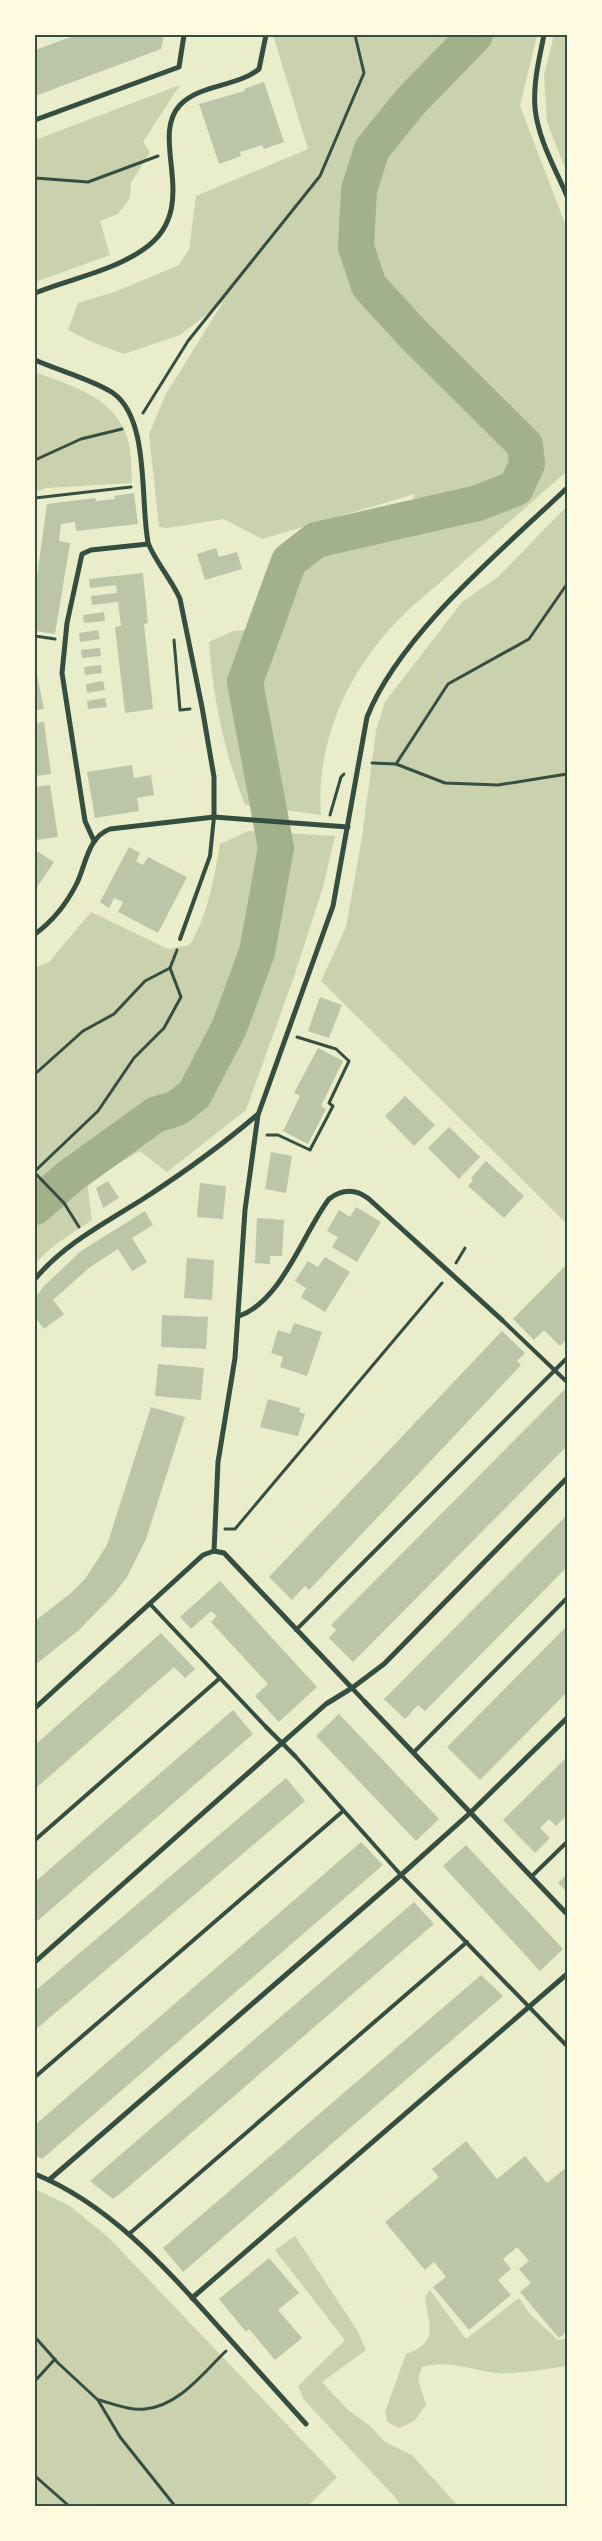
<svg xmlns="http://www.w3.org/2000/svg" width="602" height="2541" viewBox="0 0 602 2541" font-family="Mulish,sans-serif">
  <style>
    .green { fill: #cad2ad }
    .lines { fill: none; stroke-linecap: round; stroke-linejoin: round }
    .river { stroke: #a3b18a; stroke-width: 36 }
    .building { fill: #bcc5a7 }
    .path { stroke: #344e41; stroke-width: 3 }
    .service { stroke: #344e41; stroke-width: 4 }
    .pedestrian { stroke: #344e41; stroke-width: 4.5 }
    .minor { stroke: #344e41; stroke-width: 5 }
    .neatline { fill: none; stroke: #344e41; stroke-width: 2 }
  </style>
  <rect width="100%" height="100%" fill="#e9edc9"/>
  <g class="green">
    <path d="M 273,35 L 537,35 L 520,106 L 567,229 L 567,471 C 532,502 497,533 461,564 C 442,582 420,598 401,617 C 350,668 315,741 321,815 L 245,805 C 224,752 213,698 209,642 L 233,631 L 280,627 L 291,583 L 319,551 L 401,530 L 415,494 L 262,539 L 224,519 L 167,528 L 159,527 L 149,434 L 166,394 L 223,302 L 180,335 L 124,354 L 92,342 L 68,330 L 78,303 L 117,291 L 179,265 L 189,249 L 196,196 L 308,149 Z"/>
    <polygon points="554,35 567,35 567,173 547,122 544,75"/>
    <polygon points="180,85 143,142 150,152 131,183 130,198 118,214 100,221 110,255 35,282 35,140"/>
    <path d="M 35,372 C 73,387 115,396 128,440 C 132,453 131,469 132,483 L 47,488 L 35,492 Z"/>
    <polygon points="567,506 567,1224 321,981 346,927 362,837 376,731 385,702 462,602 498,577"/>
    <path d="M 248,831 L 335,836 L 323,887 L 295,974 L 246,1110 L 167,1172 L 140,1151 L 87,1182 L 92,1220 L 56,1244 L 35,1263 L 35,968 L 49,962 L 91,912 L 168,949 L 190,945 C 208,913 214,880 220,844 Z"/>
    <polygon points="35,2189 70,2206 108,2237 337,2477 308,2506 35,2506"/>
    <polygon points="295,2236 357,2330 366,2350 322,2382 346,2408 371,2427 385,2442 412,2455 458,2506 401,2506 394,2496 304,2400 298,2386 345,2340 275,2250"/>
    <path d="M 430,2290 L 466,2339 L 519,2298 L 530,2314 L 558,2340 L 567,2338 L 567,2366 C 544,2369 519,2374 496,2373 C 471,2370 448,2359 422,2367 L 418,2379 L 426,2405 L 414,2421 L 399,2428 L 387,2422 L 385,2412 L 406,2354 C 441,2342 428,2325 425,2297 Z"/>
  </g>
  <g class="lines">
    <polyline class="river" points="35,1207 69,1177 155,1115 177,1108 194,1095 229,1028 257,952 276,848 245,682 289,561 316,540 478,503 516,488 527,464 525,445 415,336 369,286 356,247 359,190 372,149 410,102 475,35"/>
  </g>
  <g class="building">
    <polygon points="76,35 164,35 161,49 35,96 35,50"/>
    <polygon points="264,82 284,142 264,149 262,145 240,152 241,156 219,164 199,104 245,91 244,89"/>
    <polygon points="134,493 138,524 76,531 75,522 61,524 59,541 70,543 55,634 35,631 35,590 47,504 95,498 96,501 115,499 114,496"/>
    <polygon points="216,548 219,557 237,552 242,569 205,580 197,554"/>
    <polygon points="143,573 148,623 144,624 153,709 125,713 115,627 121,626 118,602 92,605 91,596 117,593 116,585 90,588 89,579"/>
    <polygon points="104,612 105,621 84,623 83,615"/>
    <polygon points="98,630 100,639 80,642 79,633"/>
    <polygon points="100,648 101,656 82,658 81,650"/>
    <polygon points="35,665 44,709 35,710"/>
    <polygon points="101,665 102,673 85,675 84,667"/>
    <polygon points="103,681 105,690 87,693 86,684"/>
    <polygon points="105,698 107,707 88,709 87,701"/>
    <polygon points="44,722 51,774 35,776 35,723"/>
    <polygon points="132,765 134,778 151,775 154,795 137,798 139,811 95,818 87,772"/>
    <polygon points="50,785 58,837 35,840 35,787"/>
    <polygon points="129,847 140,853 136,861 143,865 148,857 187,877 158,933 118,912 123,902 114,898 109,908 100,902"/>
    <polygon points="35,850 54,862 35,890"/>
    <polygon points="320,997 342,1005 329,1038 308,1031"/>
    <polygon points="318,1048 343,1061 321,1106 326,1109 308,1144 283,1131 300,1096 294,1093"/>
    <polygon points="405,1096 435,1125 414,1146 385,1116"/>
    <polygon points="449,1127 480,1157 459,1179 428,1148"/>
    <polygon points="271,1152 292,1156 286,1193 265,1189"/>
    <polygon points="486,1161 524,1196 504,1218 468,1186 473,1180 471,1178"/>
    <polygon points="108,1181 119,1198 103,1208 96,1188"/>
    <polygon points="200,1183 226,1186 223,1219 197,1217"/>
    <polygon points="356,1207 381,1222 357,1262 332,1247 338,1237 327,1231 339,1210 350,1217"/>
    <polygon points="145,1211 153,1225 132,1238 147,1262 132,1271 118,1249 90,1267 53,1300 64,1314 44,1329 35,1317 35,1298 43,1287 81,1251"/>
    <polygon points="257,1218 284,1220 282,1256 270,1256 270,1264 255,1263"/>
    <polygon points="325,1257 350,1272 325,1312 301,1297 306,1288 295,1281 308,1261 318,1267"/>
    <polygon points="187,1258 214,1260 212,1300 184,1298"/>
    <polygon points="567,1264 567,1339 560,1346 544,1330 534,1340 513,1319"/>
    <polygon points="162,1315 208,1317 206,1349 161,1347"/>
    <polygon points="294,1323 322,1332 307,1376 280,1367 283,1357 271,1353 278,1330 290,1334"/>
    <polygon points="502,1331 525,1353 517,1361 521,1365 309,1590 305,1586 292,1600 269,1577"/>
    <polygon points="158,1364 204,1368 201,1400 155,1396"/>
    <polygon points="564,1390 567,1393 567,1446 353,1662 329,1638 336,1630 331,1625"/>
    <polygon points="268,1399 300,1408 299,1412 305,1414 298,1436 260,1427"/>
    <polygon points="151,1407 185,1417 146,1539 127,1577 113,1595 79,1630 35,1665 35,1621 71,1593 85,1579 107,1545"/>
    <polygon points="567,1515 567,1567 425,1711 418,1705 405,1719 384,1699"/>
    <polygon points="220,1581 317,1687 279,1722 255,1696 268,1684 211,1622 217,1616 211,1611 191,1629 180,1617"/>
    <polygon points="567,1626 567,1692 480,1780 447,1747"/>
    <polygon points="161,1633 195,1669 185,1678 174,1667 35,1789 35,1745"/>
    <polygon points="233,1710 253,1734 35,1923 35,1882"/>
    <polygon points="339,1714 439,1819 416,1841 316,1736"/>
    <polygon points="567,1757 567,1815 556,1826 549,1819 540,1828 550,1838 535,1853 503,1820"/>
    <polygon points="286,1778 305,1801 35,2030 35,1991"/>
    <polygon points="361,1842 383,1865 42,2159 35,2155 35,2125"/>
    <polygon points="466,1845 563,1949 540,1971 443,1866"/>
    <polygon points="567,1874 567,1892 558,1883"/>
    <polygon points="414,1902 434,1924 126,2189 113,2199 90,2181"/>
    <polygon points="481,1975 503,1996 183,2272 163,2248"/>
    <polygon points="466,2141 497,2179 525,2156 547,2183 567,2167 567,2331 559,2338 520,2292 531,2283 519,2269 529,2261 517,2247 503,2259 511,2269 498,2280 511,2295 469,2330 433,2287 446,2277 434,2262 425,2270 385,2222 439,2177 432,2169"/>
    <polygon points="269,2258 299,2293 278,2310 302,2338 275,2360 249,2329 246,2332 219,2299"/>
  </g>
  <g class="lines">
    <g class="path">
      <polyline points="35,178 88,182 158,156"/>
      <polyline points="143,413 188,341 320,176 364,73 355,35"/>
      <polyline points="35,460 81,439 122,429"/>
      <polyline points="35,498 131,487"/>
      <polyline points="35,636 55,639"/>
      <polyline points="174,640 180,710 190,709"/>
      <polyline points="372,763 396,764 448,684 529,639 567,584"/>
      <polyline points="396,764 445,783 498,785 567,774"/>
      <polyline points="330,815 341,777 344,774"/>
      <polyline points="35,1074 83,1031 114,1014 145,981 170,968"/>
      <polyline points="267,1135 278,1135 310,1150 333,1106 329,1103 349,1061 336,1049 297,1037"/>
      <polyline points="35,1171 98,1111 134,1058 164,1028 181,997 170,968 177,950"/>
      <polyline points="35,1173 64,1203 79,1227"/>
      <polyline points="456,1263 465,1248"/>
      <polyline points="225,1529 235,1529 442,1283"/>
      <polyline points="35,2337 58,2363 98,2400 120,2437 175,2506"/>
      <polyline points="35,2381 55,2359"/>
      <path d="M 99,2400 C 114,2404 130,2411 145,2409 C 179,2406 203,2373 226,2351"/>
      <polyline points="35,2476 69,2506"/>
    </g>
    <g class="service">
      <polyline points="180,939 210,856 214,817"/>
      <polyline points="502,1320 567,1382"/>
      <polyline points="151,1605 266,1727"/>
      <polyline points="296,1630 567,1358"/>
      <polyline points="413,1753 567,1598"/>
      <polyline points="295,1756 401,1875 567,2046"/>
      <polyline points="35,1840 220,1678"/>
      <polyline points="531,1877 567,1842"/>
      <polyline points="35,2077 343,1811"/>
      <polyline points="129,2234 467,1942"/>
    </g>
    <g class="pedestrian">
      <polyline points="352,1688 365,1702"/>
      <polyline points="266,1727 295,1756"/>
    </g>
    <g class="minor">
      <path d="M 544,35 C 539,59 533,84 535,108 C 538,139 555,168 567,196"/>
      <polyline points="35,120 179,67 184,35"/>
      <path d="M 35,293 C 70,279 113,271 144,249 C 203,208 148,139 180,105 C 200,84 237,87 259,69 L 266,35"/>
      <path d="M 35,360 C 57,370 94,380 113,393 C 150,419 140,501 148,542 C 151,555 173,582 180,599 L 202,707 L 214,777 L 214,817"/>
      <polyline points="94,841 85,821 62,673 67,623 82,554 91,550 148,544"/>
      <path d="M 35,934 C 53,921 67,903 77,883 C 86,864 88,837 110,829 L 214,817 L 348,827"/>
      <path d="M 35,1279 C 64,1244 105,1223 143,1199 C 183,1173 221,1146 257,1115"/>
      <path d="M 239,1316 C 282,1301 303,1233 329,1199 C 342,1189 355,1188 369,1199 L 502,1320"/>
      <path d="M 214,1551 L 218,1462 L 235,1358 L 245,1210 L 258,1115 L 333,906 L 367,717 C 400,634 503,549 567,488"/>
      <polyline points="214,1551 224,1553 352,1688"/>
      <polyline points="365,1702 567,1914"/>
      <polyline points="35,1708 203,1555 214,1551"/>
      <polyline points="35,1962 326,1704 352,1688 384,1664 567,1478"/>
      <path d="M 35,2174 C 113,2206 169,2272 225,2334 C 252,2364 279,2394 306,2424"/>
      <polyline points="49,2180 401,1875 470,1813 567,1718"/>
      <polyline points="192,2298 567,1974"/>
    </g>
  </g>
  <rect width="602" height="2541" fill="none" stroke="#fefae0" stroke-width="72"/>
  <rect x="36" y="36" width="530" height="2469" class="neatline"/>
</svg>
